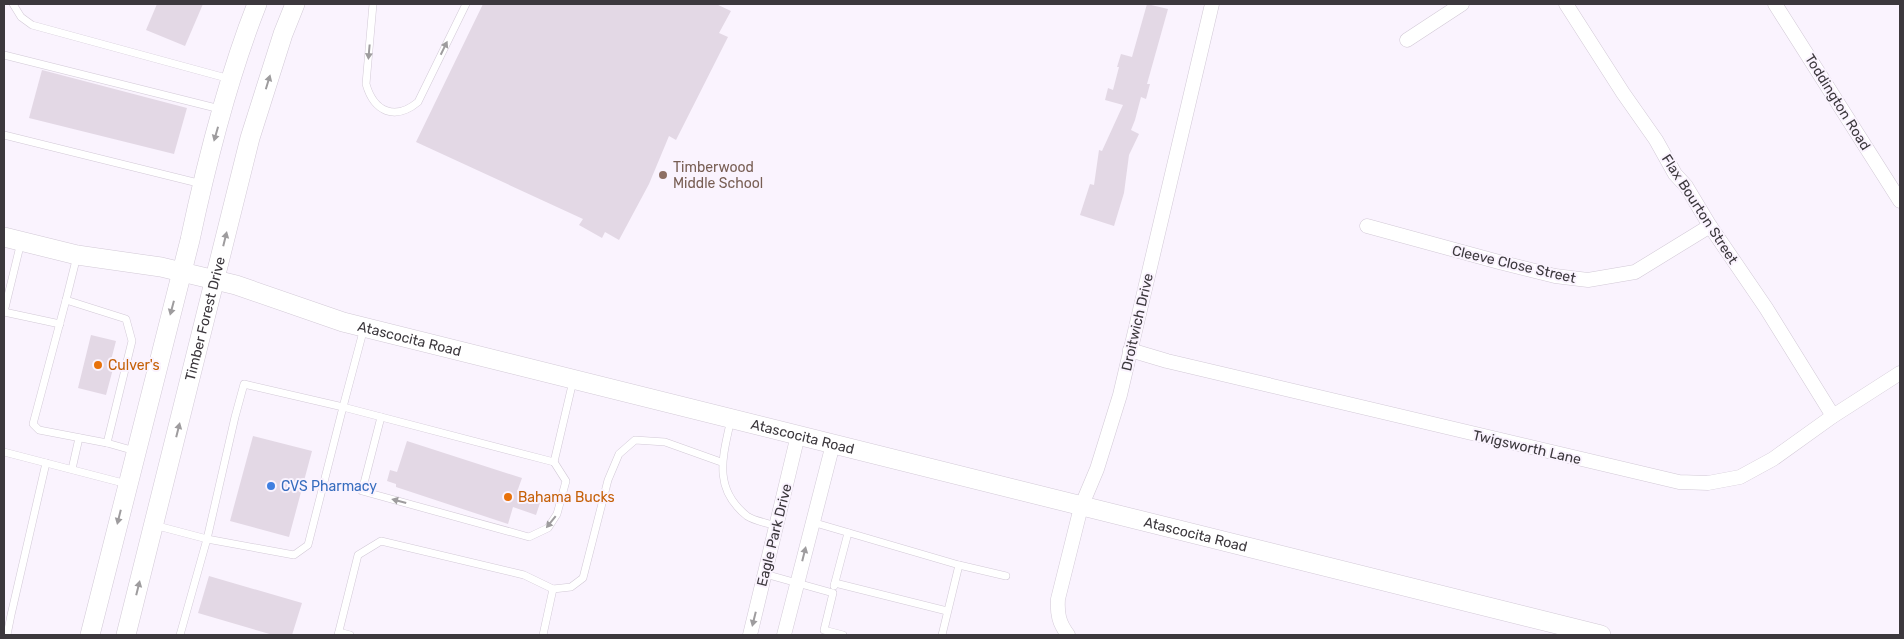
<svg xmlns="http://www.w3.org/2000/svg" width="1904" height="639" viewBox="0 0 1904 639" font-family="Rubik,sans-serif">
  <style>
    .building { fill: #e3d8e5 }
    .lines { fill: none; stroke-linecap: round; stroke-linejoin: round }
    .service-casing { stroke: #d2c9d6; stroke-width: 8 }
    .minor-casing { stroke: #d2c9d6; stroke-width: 15 }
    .secondary-casing { stroke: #d2c9d6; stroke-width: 20 }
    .service { stroke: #fff; stroke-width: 7 }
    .minor { stroke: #fff; stroke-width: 14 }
    .secondary { stroke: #fff; stroke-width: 19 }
    .oneway { fill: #9e9c9e }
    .education-dot { fill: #8d6e63; stroke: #faf3fe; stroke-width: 2 }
    .food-dot { fill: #e8710a; stroke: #faf3fe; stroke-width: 2 }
    .shop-dot { fill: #3f7fe0; stroke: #faf3fe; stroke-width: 2 }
    .labels { text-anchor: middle; stroke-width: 4; stroke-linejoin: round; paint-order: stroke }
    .street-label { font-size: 14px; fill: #3c383d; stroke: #faf3fe }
    .education-label { font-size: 14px; fill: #785e54; stroke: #faf3fe; text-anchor: start }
    .food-label { font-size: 14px; fill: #c56008; stroke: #faf3fe; text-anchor: start }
    .shop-label { font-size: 14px; fill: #366cbe; stroke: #faf3fe; text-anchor: start }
  </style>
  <rect width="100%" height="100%" fill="#faf3fe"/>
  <g class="building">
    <polygon points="157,4 203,4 185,46 146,30"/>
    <polygon points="483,4 716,4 731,11 719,33 728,37 676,140 669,136 649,184 619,240 605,232 602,238 579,225 583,219 416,142"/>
    <polygon points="1147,4 1168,9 1147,84 1150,84 1146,99 1141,97 1135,120 1131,130 1139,134 1129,155 1124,193 1114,226 1080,215 1090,184 1094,185 1099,150 1102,151 1123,105 1105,100 1108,88 1113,90 1119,67 1117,67 1121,54 1132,57"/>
    <polygon points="42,70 187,108 174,154 29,118"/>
    <polygon points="91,335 116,341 110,364 114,365 106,395 78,388"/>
    <polygon points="253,436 312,451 289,537 230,521"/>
    <polygon points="407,441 522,478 517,492 541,500 536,515 513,507 508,524 396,487 396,484 387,481 390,470 397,472"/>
    <polygon points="209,576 302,603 292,635 273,635 198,613"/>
  </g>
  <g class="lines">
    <defs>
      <g id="service">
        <polyline points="13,4 21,17 32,25 230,79"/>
        <path d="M 373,4 L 366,84 C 374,112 395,121 418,102 L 466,4"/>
        <polyline points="4,55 220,109"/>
        <polyline points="4,135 202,184"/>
        <polyline points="77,256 66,300 126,319 132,341 107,443 135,451"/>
        <polyline points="66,300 33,424 39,430 107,443"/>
        <polyline points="4,312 21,242"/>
        <polyline points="4,312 60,324"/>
        <polyline points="381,417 362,491 529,537 548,528 557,514 566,481 554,462"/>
        <path d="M 731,419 C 723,456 712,488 747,516 C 754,521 768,523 776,526"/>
        <polyline points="4,452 127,484"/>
        <polyline points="72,469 79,438"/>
        <polyline points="812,522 959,565 942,635"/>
        <polyline points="154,525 207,539 235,417 244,384 343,407 364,328"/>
        <polyline points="959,565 1006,576"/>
        <polyline points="765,574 833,593 824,630 843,635"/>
        <polyline points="835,583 947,611"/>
        <polyline points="834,586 848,533"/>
        <polyline points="553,589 571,587 583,578 608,480 619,454 635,440 665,442 721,462"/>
        <polyline points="339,632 350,635"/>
        <polyline points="7,635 11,615 46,463"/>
        <polyline points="180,635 207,539 294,555 308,545 343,407 554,462 573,381"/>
        <polyline points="338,635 358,555 381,541 524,575 553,589 543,635"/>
      </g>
      <g id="minor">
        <polyline points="1566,4 1623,93 1656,140 1675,174 1686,186 1710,226 1766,308 1833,416"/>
        <polyline points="1775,4 1900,201"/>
        <polyline points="1407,40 1462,4"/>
        <polyline points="1367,226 1499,262 1555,276 1588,280 1635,272 1710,226"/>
        <polyline points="1130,350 1167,361 1679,482 1708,483 1740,477 1773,459 1833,416 1900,373"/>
        <polyline points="750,635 798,435"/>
        <polyline points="784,635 833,444"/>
        <path d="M 1068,635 C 1059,623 1057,614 1058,599 L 1081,507 L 1097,469 L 1120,395 L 1212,4"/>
      </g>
      <g id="secondary">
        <path id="s1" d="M 4,237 L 77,255 L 161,267 L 236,285 L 343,322 L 1601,635"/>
        <path d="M 90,635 L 190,240 C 207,160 227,80 257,4"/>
        <path id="s2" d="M 126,635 L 250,138 L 283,34 L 295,4"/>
      </g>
    </defs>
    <use href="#service" class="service-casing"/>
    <use href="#minor" class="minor-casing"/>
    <use href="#secondary" class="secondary-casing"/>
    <use href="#service" class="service"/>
    <use href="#minor" class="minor"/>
    <use href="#secondary" class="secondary"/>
  </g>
  <defs><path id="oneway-solid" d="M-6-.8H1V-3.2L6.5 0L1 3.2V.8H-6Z" transform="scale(1.25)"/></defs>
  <g class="oneway">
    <use href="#oneway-solid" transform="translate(444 48) rotate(-64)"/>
    <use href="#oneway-solid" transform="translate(369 52) rotate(95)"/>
    <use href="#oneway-solid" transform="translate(268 82) rotate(-73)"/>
    <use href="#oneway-solid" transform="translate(216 134) rotate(106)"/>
    <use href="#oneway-solid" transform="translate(225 239) rotate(-76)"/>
    <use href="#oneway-solid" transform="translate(172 308) rotate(105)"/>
    <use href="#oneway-solid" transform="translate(178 430) rotate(-76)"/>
    <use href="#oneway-solid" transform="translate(399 501) rotate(-165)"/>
    <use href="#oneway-solid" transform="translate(119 517) rotate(104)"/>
    <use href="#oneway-solid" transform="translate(551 522) rotate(129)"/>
    <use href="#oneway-solid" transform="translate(804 554) rotate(-76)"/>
    <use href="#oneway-solid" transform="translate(138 588) rotate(-76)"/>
    <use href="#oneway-solid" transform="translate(754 619) rotate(104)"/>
  </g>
  <circle class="education-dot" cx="663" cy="175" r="5"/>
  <g class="food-dot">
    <circle cx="98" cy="365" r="5"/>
    <circle cx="508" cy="497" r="5"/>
  </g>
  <circle class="shop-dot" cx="271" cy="486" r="5"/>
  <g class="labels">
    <g class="street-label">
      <text transform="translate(1838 102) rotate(58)" y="5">Toddington Road</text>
      <text transform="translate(1700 209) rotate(57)" y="5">Flax Bourton Street</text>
      <text transform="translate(1514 264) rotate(13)" y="5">Cleeve Close Street</text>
      <text dy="5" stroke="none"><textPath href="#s2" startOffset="326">Timber Forest Drive</textPath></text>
      <text transform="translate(1137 322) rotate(-77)" y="5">Droitwich Drive</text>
      <text dy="5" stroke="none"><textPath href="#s1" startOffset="419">Atascocita Road</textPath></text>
      <text dy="5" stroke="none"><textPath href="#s1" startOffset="824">Atascocita Road</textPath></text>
      <text transform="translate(1527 447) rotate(13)" y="5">Twigsworth Lane</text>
      <text transform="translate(774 535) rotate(-76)" y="5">Eagle Park Drive</text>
      <text dy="5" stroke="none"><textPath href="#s1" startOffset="1229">Atascocita Road</textPath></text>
    </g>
    <g class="education-label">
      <text x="673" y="172">Timberwood<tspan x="673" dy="16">Middle School</tspan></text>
    </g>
    <g class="food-label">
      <text x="108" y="370">Culver's</text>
      <text x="518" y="502">Bahama Bucks</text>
    </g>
    <g class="shop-label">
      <text x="281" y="491">CVS Pharmacy</text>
    </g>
  </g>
  <rect width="1904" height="639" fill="none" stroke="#3c383d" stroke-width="10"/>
</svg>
